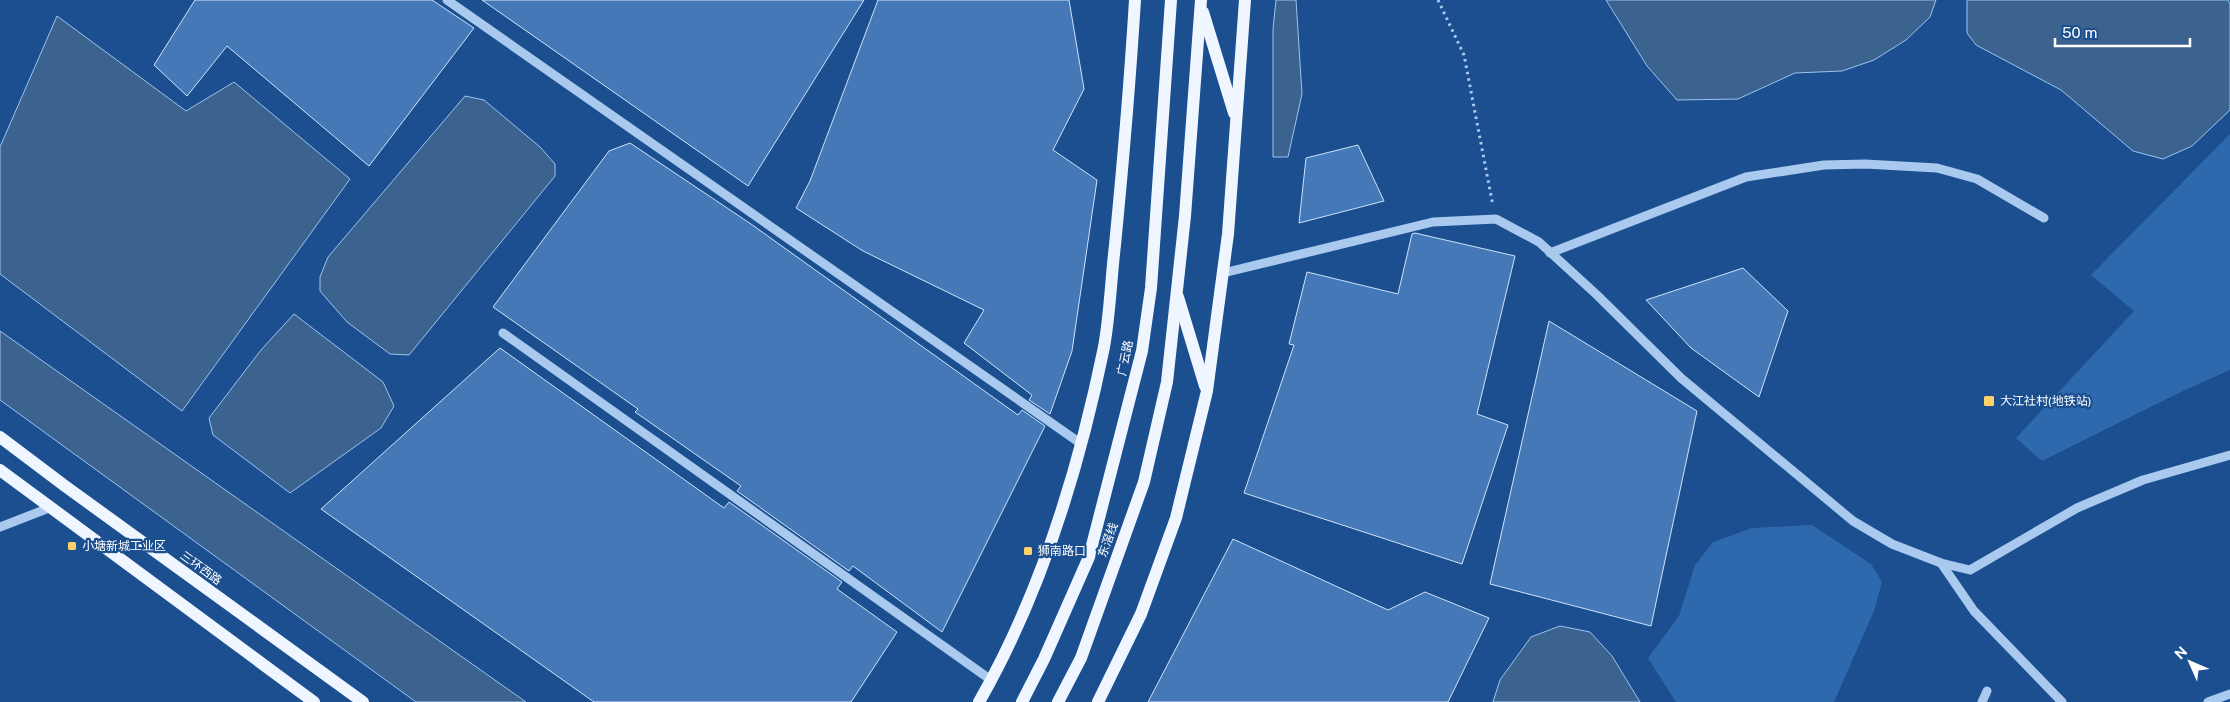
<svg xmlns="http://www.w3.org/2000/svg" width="2230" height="702" viewBox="0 0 2230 702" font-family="'Public Sans','Noto Sans SC',sans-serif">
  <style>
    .green { fill: #2e69ad }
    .water { fill: #3c6290; stroke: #9cc4f0 }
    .building { fill: #4478b7; stroke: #cfe3fa }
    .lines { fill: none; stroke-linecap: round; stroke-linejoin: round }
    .path { stroke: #a9c9ee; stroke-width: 3; stroke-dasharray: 2.5 4; stroke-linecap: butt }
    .minor { stroke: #a9c9ee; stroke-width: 9 }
    .major { stroke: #f0f6ff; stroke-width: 12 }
    .poi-dot { fill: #ffd166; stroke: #1b4f8f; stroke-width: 2 }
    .labels { text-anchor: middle; stroke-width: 4.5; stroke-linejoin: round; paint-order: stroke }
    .street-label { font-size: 12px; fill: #fff; stroke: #1b4f8f }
    .poi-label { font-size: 12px; fill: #fff; stroke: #1b4f8f; text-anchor: start }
  </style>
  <rect width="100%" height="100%" fill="#1b4f8f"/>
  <g class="green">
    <polygon points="2230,134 2230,370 2187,389 2042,461 2016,438 2134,311 2091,275"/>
    <polygon points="1812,525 1871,564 1882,582 1874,611 1834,702 1676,702 1648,658 1679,616 1695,565 1713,542 1752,528"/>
  </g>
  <g class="water">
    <polygon points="1276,0 1296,0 1302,94 1288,157 1273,157 1273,29"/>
    <polygon points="1606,0 1936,0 1930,17 1906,40 1874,60 1842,71 1795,73 1738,99 1677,100 1647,66"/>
    <polygon points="1967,0 2228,0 2230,4 2230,110 2192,146 2163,159 2133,151 2061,90 1976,45 1967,33"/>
    <polygon points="57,16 186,111 234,82 350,179 182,411 0,274 0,147"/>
    <polygon points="465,96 484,100 540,147 555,164 555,176 409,355 390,354 347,322 320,291 320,277 328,257"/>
    <polygon points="294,314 383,382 394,406 381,428 290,493 213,435 209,418 261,350"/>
    <polygon points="0,331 526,702 416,702 0,400"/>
    <polygon points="1560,626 1590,632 1612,656 1640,702 1493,702 1500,680 1531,637"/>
  </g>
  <g class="building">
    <polygon points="195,0 432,0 474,28 369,166 227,46 187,96 154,65"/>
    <polygon points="482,0 864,0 748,186"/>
    <polygon points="878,0 1069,0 1084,89 1053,150 1097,180 1072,351 1050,414 1029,400 1032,395 964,343 984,310 863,251 796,208 810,181"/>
    <polygon points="630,143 751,224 1018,415 1022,410 1045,426 942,632 853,566 849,571 737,491 741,486 635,412 638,409 493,307 609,151"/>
    <polygon points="1358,145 1384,201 1299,223 1306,158"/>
    <polygon points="1415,233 1515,256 1477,414 1508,425 1462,564 1244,493 1294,345 1289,344 1307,272 1398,294 1412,234"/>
    <polygon points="1743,268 1788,311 1759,397 1691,348 1646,300"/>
    <polygon points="1549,321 1697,411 1651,626 1490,584"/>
    <polygon points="500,348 724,508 729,502 842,582 837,589 897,632 851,702 594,702 321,509"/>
    <polygon points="1233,539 1388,610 1425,592 1489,618 1448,702 1148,702"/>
  </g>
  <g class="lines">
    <polyline class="path" points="1438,0 1464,55 1493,206"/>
    <g class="minor">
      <polyline points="447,0 1080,443"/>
      <polyline points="1550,253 1746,177 1824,165 1865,164 1937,168 1977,179 2044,218"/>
      <polyline points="1223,273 1433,222 1496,219 1539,242 1597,295 1681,378 1853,521 1892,544 1941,563 1970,570 2077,508 2143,480 2230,455"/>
      <polyline points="503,333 991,680"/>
      <polyline points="0,527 49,508"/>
      <polyline points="1941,563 1974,611 2062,702"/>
      <polyline points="1982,702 1987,691"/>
      <polyline points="2208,702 2230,694"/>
    </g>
    <g class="major">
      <polyline points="1203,12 1234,113"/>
      <polyline points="1178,297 1205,386"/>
      <polyline points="0,437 65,486 363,702"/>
      <polyline points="0,470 314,702"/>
      <path d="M 979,702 C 1041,594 1079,469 1104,347 C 1110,314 1111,278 1115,245 C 1123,163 1130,82 1135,0"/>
      <polyline points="1022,702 1044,659 1089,557 1142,351 1151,288 1171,0"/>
      <polyline points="1058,702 1081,658 1144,482 1167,382 1185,216 1201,0"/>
      <polyline points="1098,702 1141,614 1176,518 1207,391 1228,234 1245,0"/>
    </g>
  </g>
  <g class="poi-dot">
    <rect x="1983" y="395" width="12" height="12" rx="2.5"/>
    <rect x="67" y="541" width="10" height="10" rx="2.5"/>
    <rect x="1023" y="546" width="10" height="10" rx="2.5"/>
  </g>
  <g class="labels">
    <g class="street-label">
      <text transform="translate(1125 358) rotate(-78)" y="4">广云路</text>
      <text transform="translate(1108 540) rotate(-70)" y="4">东滘线</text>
      <text transform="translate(201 568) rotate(36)" y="4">三环西路</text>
    </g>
    <g class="poi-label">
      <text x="2000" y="405">大江社村(地铁站)</text>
      <text x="82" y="550">小塘新城工业区</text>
      <text x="1038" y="555">狮南路口</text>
    </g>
  </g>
  <g transform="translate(2190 662) rotate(315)" stroke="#1b4f8f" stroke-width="4" paint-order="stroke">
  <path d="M0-4L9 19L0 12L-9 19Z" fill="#ffffff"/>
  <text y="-8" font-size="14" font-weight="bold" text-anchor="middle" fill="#ffffff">N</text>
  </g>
  <path d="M2055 38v8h135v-8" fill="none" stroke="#ffffff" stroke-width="2.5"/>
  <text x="2062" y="38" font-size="15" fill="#ffffff" stroke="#1b4f8f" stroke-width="4" paint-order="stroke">50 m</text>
</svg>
